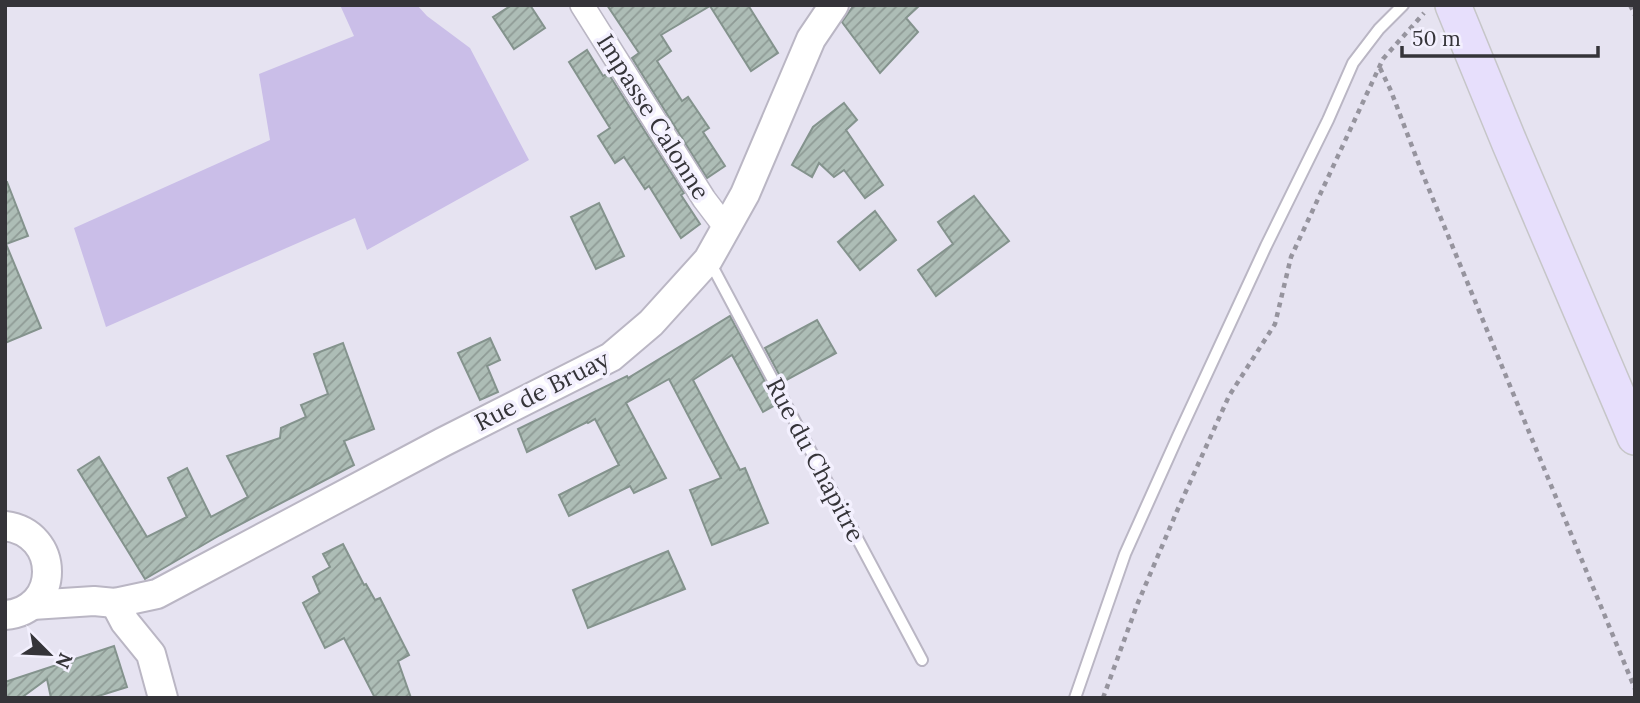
<svg xmlns="http://www.w3.org/2000/svg" width="1640" height="703" viewBox="0 0 1640 703" font-family="Lora,serif">
  <style>
    .green { fill: #cabee8 }
    .building { fill: url(#building-hatch); stroke: #84938d; stroke-width: 2 }
    .lines { fill: none; stroke-linecap: round; stroke-linejoin: round }
    .service-casing { stroke: #bab6c4; stroke-width: 14 }
    .minor-casing { stroke: #bab6c4; stroke-width: 26 }
    .tertiary-casing { stroke: #bab6c4; stroke-width: 32 }
    .primary-casing { stroke: #c6c6c8; stroke-width: 38 }
    .path { stroke: #96949e; stroke-width: 4.5; stroke-dasharray: 5 5; stroke-linecap: butt }
    .service { stroke: #fff; stroke-width: 10 }
    .minor { stroke: #fff; stroke-width: 23 }
    .tertiary { stroke: #fff; stroke-width: 28 }
    .primary { stroke: #e7dffc; stroke-width: 35 }
    .labels { text-anchor: middle; stroke-width: 7; stroke-linejoin: round; paint-order: stroke }
    .street-label { font-size: 24px; fill: #353439; stroke: #f3f0fe }
  </style>
  <defs>
    <pattern id="building-hatch" width="6" height="6" patternUnits="userSpaceOnUse" patternTransform="scale(1.75)"><rect width="6" height="6" fill="#adbdb6"/><path d="M-1 1l2-2M0 6l6-6M5 7l2-2" fill="none" stroke="#8e9a95"/></pattern>
  </defs>
  <rect width="100%" height="100%" fill="#e6e3f1"/>
  <polygon class="green" points="340,5 417,5 427,16 470,48 529,160 367,250 355,218 106,327 74,228 270,140 259,74 354,36"/>
  <g class="building">
    <polygon points="512,5 530,5 545,28 514,49 493,17"/>
    <polygon points="607,5 748,5 778,53 751,71 710,6 661,35 671,51 657,61 682,101 688,97 709,128 703,132 725,166 707,178 632,58 639,53"/>
    <polygon points="854,5 920,5 906,18 918,32 880,73 842,22"/>
    <polygon points="587,50 603,76 608,73 684,193 681,195 700,224 681,238 649,186 645,189 624,157 615,163 598,136 610,128 569,62"/>
    <polygon points="844,103 857,120 846,130 883,185 865,198 844,170 834,177 819,163 812,177 792,165 813,127"/>
    <polygon points="5,182 7,182 28,236 6,244 41,328 5,343"/>
    <polygon points="974,196 1009,241 936,296 918,270 953,244 938,222"/>
    <polygon points="599,203 624,256 596,269 571,217"/>
    <polygon points="875,211 896,240 860,270 838,242"/>
    <polygon points="730,316 777,404 763,412 732,355 693,380 740,470 745,468 768,523 712,545 690,490 721,478 669,379 626,403 666,478 634,493 630,486 569,516 559,495 619,465 595,419 588,423 587,422 527,452 518,429 627,376 628,378"/>
    <polygon points="817,320 836,353 783,382 765,348"/>
    <polygon points="490,338 500,360 487,366 498,392 480,400 458,353"/>
    <polygon points="343,343 374,429 344,441 354,465 220,535 145,579 78,470 99,457 147,537 187,517 168,478 187,468 211,517 248,497 227,456 280,438 281,428 306,417 301,405 328,394 314,354"/>
    <polygon points="343,544 364,585 366,584 375,600 380,598 409,655 398,661 411,698 375,698 344,638 325,648 303,603 320,593 313,577 330,567 323,554"/>
    <polygon points="668,551 685,589 588,628 573,590"/>
    <polygon points="114,646 127,687 92,698 51,698 47,679 21,698 5,698 5,682"/>
  </g>
  <g class="lines">
    <defs>
      <g id="service">
        <polyline points="710,262 922,660"/>
        <polyline points="1075,698 1125,554 1178,436 1266,246 1328,120 1353,63 1379,29 1403,5"/>
      </g>
      <polyline id="minor" points="582,5 704,199 726,228"/>
      <g id="tertiary">
        <path d="M 5,526 C 61,533 61,611 5,615"/>
        <polyline points="115,603 125,622 151,654 163,698"/>
        <polyline points="32,605 94,601 115,603 157,594 443,442 611,357 651,323 708,260 745,194 811,39 834,5"/>
      </g>
      <polyline id="primary" points="1453,5 1510,144 1635,437"/>
    </defs>
    <use href="#service" class="service-casing"/>
    <use href="#minor" class="minor-casing"/>
    <use href="#tertiary" class="tertiary-casing"/>
    <use href="#primary" class="primary-casing"/>
    <g class="path">
      <polyline points="1630,5 1635,15"/>
      <polyline points="1380,68 1391,91 1421,170 1635,689"/>
      <polyline points="1103,698 1137,605 1177,511 1229,396 1275,324 1291,257 1383,59 1424,13"/>
    </g>
    <use href="#service" class="service"/>
    <use href="#minor" class="minor"/>
    <use href="#tertiary" class="tertiary"/>
    <use href="#primary" class="primary"/>
  </g>
  <g class="labels">
    <g class="street-label">
      <text transform="translate(653 117) rotate(58)" y="8">Impasse Calonne</text>
      <text transform="translate(542 391) rotate(-27)" y="8">Rue de Bruay</text>
      <text transform="translate(815 460) rotate(62)" y="8">Rue du Chapitre</text>
    </g>
  </g>
  <rect width="1640" height="703" fill="none" stroke="#353439" stroke-width="14"/>
  <g transform="translate(49 654) rotate(114)" stroke="#f3f0fe" stroke-width="5" paint-order="stroke">
  <path d="M0-5L12 26L0 18L-12 26Z" fill="#353439"/>
  <text y="-10" font-size="19" font-weight="bold" text-anchor="middle" fill="#353439">N</text>
  </g>
  <path d="M1402 46v10h196v-10" fill="none" stroke="#353439" stroke-width="3.5"/>
  <text x="1412" y="46" font-size="21" fill="#353439" stroke="#f3f0fe" stroke-width="5" paint-order="stroke">50 m</text>
</svg>
